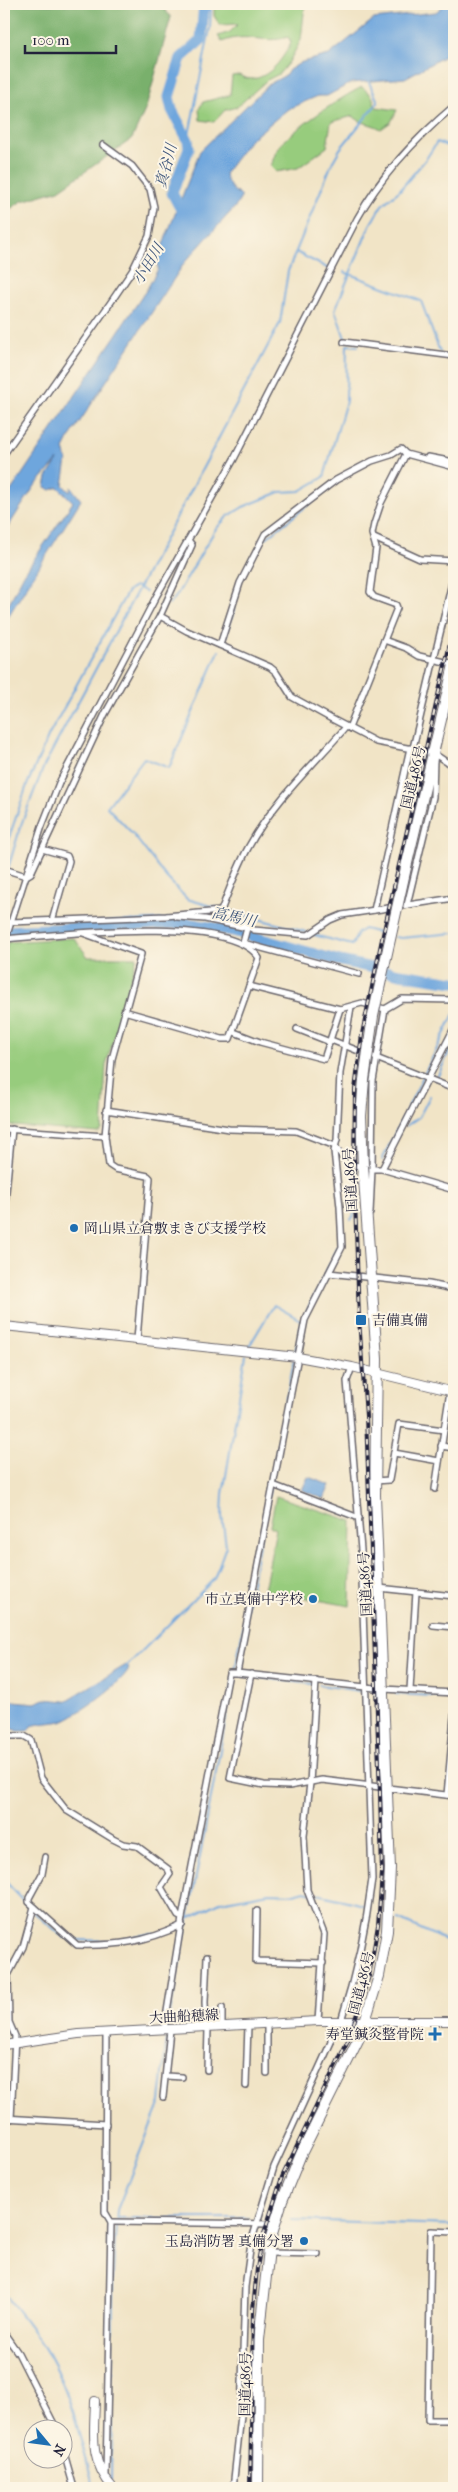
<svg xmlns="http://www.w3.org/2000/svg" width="458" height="2492" viewBox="0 0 458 2492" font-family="'IM FELL French Canon','Noto Serif JP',serif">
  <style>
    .green { fill: #97cc7d; stroke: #5c775c }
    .forest { fill: #79b06c; stroke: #4e6954 }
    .water { fill: #6ea6dd; stroke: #48648c }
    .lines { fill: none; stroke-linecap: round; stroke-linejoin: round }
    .stream { stroke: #6ea6dd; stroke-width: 2 }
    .river { stroke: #6ea6dd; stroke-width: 11 }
    .street-casing { stroke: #6a666c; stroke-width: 8 }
    .secondary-casing { stroke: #6a666c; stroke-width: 10 }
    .highway-casing { stroke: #6a666c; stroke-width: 12 }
    .street { stroke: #fff; stroke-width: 5 }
    .secondary { stroke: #fff; stroke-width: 8 }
    .highway { stroke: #fff; stroke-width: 10 }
    .rail-casing { stroke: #22223b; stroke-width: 4 }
    .rail { stroke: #fcf5e5; stroke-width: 2; stroke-dasharray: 5.5; stroke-linecap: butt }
    .highway-bridge-casing { stroke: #6a666c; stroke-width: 12; stroke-linecap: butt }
    .highway-bridge { stroke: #fff; stroke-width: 10 }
    .poi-dot { fill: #1f6fb2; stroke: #fcf5e5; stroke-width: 2 }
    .labels { text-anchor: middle; stroke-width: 4; stroke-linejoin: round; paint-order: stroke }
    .street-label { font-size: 14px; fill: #22223b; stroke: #fcf5e5 }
    .poi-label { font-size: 14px; fill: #22223b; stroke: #fcf5e5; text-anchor: end }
    .water-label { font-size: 15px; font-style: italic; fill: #40577c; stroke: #fcf5e5 }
  </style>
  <rect width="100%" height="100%" fill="#fcf5e5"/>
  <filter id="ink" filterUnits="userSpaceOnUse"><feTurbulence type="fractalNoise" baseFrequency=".02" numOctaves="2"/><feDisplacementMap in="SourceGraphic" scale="10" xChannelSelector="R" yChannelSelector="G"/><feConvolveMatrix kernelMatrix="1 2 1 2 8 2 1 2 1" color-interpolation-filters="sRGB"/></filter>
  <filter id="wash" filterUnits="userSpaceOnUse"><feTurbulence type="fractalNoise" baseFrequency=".0096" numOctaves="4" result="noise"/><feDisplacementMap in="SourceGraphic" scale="20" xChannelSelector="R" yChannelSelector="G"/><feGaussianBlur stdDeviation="1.12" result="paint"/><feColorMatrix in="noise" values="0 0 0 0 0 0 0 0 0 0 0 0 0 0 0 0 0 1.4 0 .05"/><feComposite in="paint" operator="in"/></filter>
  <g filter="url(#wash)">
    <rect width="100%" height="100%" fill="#f1e4c6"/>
    <g class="green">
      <path d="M 214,4 L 305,4 L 301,40 L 289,62 L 279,74 L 267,80 L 237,107 L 225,110 L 214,122 L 200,120 L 199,109 L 203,102 L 230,95 L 232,76 L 239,75 C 261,89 283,61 291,42 L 288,37 C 263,45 248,31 222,42 L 218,36 L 230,32 L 238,24 L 220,25 L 214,16 Z"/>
      <path d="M 362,87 L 372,96 L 376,107 L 397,110 L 391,122 L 381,129 C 371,123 361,124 353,116 L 331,122 L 327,147 L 298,168 L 276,172 L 271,166 C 273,160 275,153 278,148 C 292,130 341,97 362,87 Z"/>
      <polygon points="74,938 88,957 137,957 106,1065 102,1130 98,1133 4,1125 4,959 8,942"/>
      <polygon points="276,1496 352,1521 350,1606 264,1590 276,1529 270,1526"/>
    </g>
    <polygon class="forest" points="4,4 162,6 171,17 146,108 132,139 59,190 22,201 4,213"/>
    <g class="water">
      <path d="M 445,4 L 454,4 L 454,51 L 405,78 L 351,83 L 327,96 L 318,96 L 288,109 L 249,141 L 225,173 C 227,184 232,191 242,196 L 236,206 L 185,262 L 71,435 L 64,449 L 67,460 L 63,485 L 70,492 L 71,487 L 81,500 L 4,623 L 4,613 L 24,574 L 73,502 L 58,487 L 51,490 L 45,487 L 47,477 L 58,460 L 34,487 L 4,533 L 4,501 L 147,289 L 158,269 L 157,261 L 160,252 L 200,151 L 269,84 L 286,75 L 289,70 L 302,62 L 329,55 L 374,19 L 436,12 Z"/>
      <polygon points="308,1477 330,1485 324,1499 302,1490"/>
      <path d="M 126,1665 L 129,1668 C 124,1682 76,1716 62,1721 C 52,1723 41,1723 31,1726 L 28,1731 L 17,1731 L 4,1724 L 4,1700 L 35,1703 L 45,1699 L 66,1701 Z"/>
    </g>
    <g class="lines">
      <g class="stream">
        <polyline points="188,140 210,28 211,4"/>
        <polyline points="296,252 329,269"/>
        <polyline points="344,272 421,301 440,352"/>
        <polyline points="346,341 335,310 370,225 382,205 399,191 426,159 437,142 450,147 454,141"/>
        <polyline points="265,539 318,497"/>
        <polyline points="169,604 175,598 215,530 227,517 243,507 280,492 300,491 324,477 346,401 347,345 358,346"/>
        <polyline points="224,643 234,609"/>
        <polyline points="4,852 27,785 49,735 128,591 136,586 146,592"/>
        <polyline points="4,882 21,825 44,766 280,323 288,271 332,163 340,149 378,102 368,80"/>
        <polyline points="218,908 187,899 166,877 132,833 107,807 144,758 169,768 219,651"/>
        <polyline points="226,910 306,932"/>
        <polyline points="314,935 352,945 358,933 364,929 388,935"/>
        <polyline points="395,937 401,938 454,933"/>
        <polyline points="436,1080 451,1047 454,1048"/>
        <polyline points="406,1126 419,1117 430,1096"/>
        <polyline points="382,1160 454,1014"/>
        <polyline points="351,1220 360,1203"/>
        <polyline points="248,1348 274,1305 302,1321"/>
        <polyline points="295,1353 302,1321 338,1247"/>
        <polyline points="126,1667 214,1579 226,1546 222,1516 223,1494 246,1355"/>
        <polyline points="235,1675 312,1684"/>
        <polyline points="319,1685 360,1691"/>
        <polyline points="396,1694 454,1697"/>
        <polyline points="4,1880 37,1915 65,1938"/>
        <polyline points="398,1919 454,1944"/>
        <polyline points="185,1920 220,1902 269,1893 294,1894 305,1891 364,1905"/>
        <polyline points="75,1940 112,1941 154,1933"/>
        <polyline points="168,2024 294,1360"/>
        <polyline points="118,2218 248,2218"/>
        <polyline points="291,2220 454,2225"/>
        <path d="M 4,2293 C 24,2318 45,2344 58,2374 C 75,2410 83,2450 94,2488"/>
        <polyline points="111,2480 113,2273 117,2210 160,2102 167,2034"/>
      </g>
      <g class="river">
        <polyline points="185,217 172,193 189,148 188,140 172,110 169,97 181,58 201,40 204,4"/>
        <polyline points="4,931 186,923 233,931 336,960 400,974 454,982"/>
      </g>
    </g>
  </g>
  <g filter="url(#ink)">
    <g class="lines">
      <defs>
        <g id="street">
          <polyline points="344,342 454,356"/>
          <polyline points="4,454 111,302 132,271 149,236 154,207 150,189 132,166 103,145"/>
          <polyline points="406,454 454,467"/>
          <polyline points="428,457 454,462"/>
          <polyline points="374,538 420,559 454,561"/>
          <polyline points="188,540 192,545 160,616 187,631 270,667 276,672 292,697 330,718 376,742 433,753 454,767"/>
          <polyline points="384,640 406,648 419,656 454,664"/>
          <polyline points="220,645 240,583 265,534 336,480 372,461 391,455 401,449 406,454 381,503 374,524 372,534 376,548 370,592 374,597 396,605 397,608 349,728"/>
          <polyline points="413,748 454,574"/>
          <polyline points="42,849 67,856 69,861 52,921"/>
          <polyline points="4,869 26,876 31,873 105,714 160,616"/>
          <polyline points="407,905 433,797 434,759"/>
          <polyline points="374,910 410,748"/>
          <path d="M 221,911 C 229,890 237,868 248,848 C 272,803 313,765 346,727"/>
          <polyline points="177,917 205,919 247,928"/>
          <polyline points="11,922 166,916 221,911 254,930 308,935 330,920 342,915 454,898"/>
          <polyline points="247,928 243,943 359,974"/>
          <path d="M 5,939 C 55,935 231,913 259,958 L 230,1039 L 222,1039 L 124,1011"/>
          <path d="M 4,944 L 42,826 L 59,783 L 157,595 L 234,459 L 357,219 C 382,174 415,139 454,106"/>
          <polyline points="249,986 340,1009 362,1003 385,1009"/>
          <polyline points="297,1029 330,1042"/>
          <polyline points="234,1032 260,1042 324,1059 340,1009"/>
          <polyline points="331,1040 454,1089"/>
          <polyline points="106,1110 229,1129 296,1131 335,1146 346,1162 352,1165 363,1166"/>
          <polyline points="4,1129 105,1136 112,1059 141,954 83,933"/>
          <polyline points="105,1136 109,1165 115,1169 148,1176 150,1178 137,1340"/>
          <polyline points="372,1169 373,1081 385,1009 402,999 454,1000"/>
          <polyline points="382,1169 454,1028"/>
          <polyline points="4,1213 12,1129"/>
          <polyline points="370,1213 372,1169 382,1169 454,1190"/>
          <polyline points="329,1273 429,1284 454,1289"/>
          <polyline points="441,1446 454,1448"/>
          <polyline points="394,1453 439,1461"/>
          <polyline points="375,1481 389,1480 399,1424 444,1430"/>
          <polyline points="273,1485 359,1518"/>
          <polyline points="435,1489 450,1391"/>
          <polyline points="379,1588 454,1596"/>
          <polyline points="433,1625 454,1627"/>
          <polyline points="237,1673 384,1689 454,1693"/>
          <polyline points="251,1674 230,1778 264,1785 289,1786 322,1780 454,1796"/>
          <polyline points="316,1681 310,1783 304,1836 307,1890 324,1934 318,2021"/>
          <polyline points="410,1690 416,1592"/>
          <polyline points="4,1736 24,1736 31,1740 41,1778 66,1810 113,1839 123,1844 137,1846 168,1869 170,1874 161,1887 178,1916 182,1918 164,2030"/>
          <polyline points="447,1795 454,1716"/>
          <path d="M 45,1857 L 42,1874 L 29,1898 L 29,1902 L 77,1945 C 116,1946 146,1942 182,1925"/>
          <polyline points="257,1911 256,1961 323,1963"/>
          <polyline points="182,1918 229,1673 237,1673 305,1320 342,1247 340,1207 334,1151 337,1140 340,1073 351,1007"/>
          <polyline points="4,1973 8,1975 9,2022 15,2036 11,2119"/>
          <polyline points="8,1975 23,1947 34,1907"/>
          <path d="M 341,2021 C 356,1974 366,1928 372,1879 L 361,1550 L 347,1381 L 352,1367"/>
          <polyline points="222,2027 222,2008"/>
          <polyline points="206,2028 205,2002 207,1957"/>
          <polyline points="207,2070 208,2028"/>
          <polyline points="267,2073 267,2024"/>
          <polyline points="166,2076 182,2077"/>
          <polyline points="246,2086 248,2025"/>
          <polyline points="163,2097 170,2030"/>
          <polyline points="4,2118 106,2124"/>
          <polyline points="111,2222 274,2224"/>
          <polyline points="454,2232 431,2231 428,2420 454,2420"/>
          <polyline points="268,2253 318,2254"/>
          <polyline points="4,2333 18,2353 57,2430"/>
          <polyline points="62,2446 74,2488"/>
          <polyline points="106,2475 111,2222 105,2212 106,2033"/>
          <polyline points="233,2488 241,2415 245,2287 251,2243 274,2167 331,2042 330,2021"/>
        </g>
        <g id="secondary">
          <polyline points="4,1326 298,1357 352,1367 454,1392"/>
          <polyline points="4,2045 78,2034 318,2021 454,2021"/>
          <path d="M 95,2401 C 94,2435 89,2461 113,2488"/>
        </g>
        <g id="highway">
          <polyline points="407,863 454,665"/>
          <polyline points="258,2488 259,2340 270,2240 282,2201 301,2154 361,2034 379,1976 387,1931 390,1868 375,1495 377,1359 363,1166 361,1116 364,1080"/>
        </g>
      </defs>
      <use href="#street" class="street-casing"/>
      <use href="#secondary" class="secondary-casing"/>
      <use href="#highway" class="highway-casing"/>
      <use href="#street" class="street"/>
      <use href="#secondary" class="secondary"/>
      <use href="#highway" class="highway"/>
      <defs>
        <polyline id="rail" points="250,2488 253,2310 257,2268 262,2240 282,2177 349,2038 369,1976 378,1925 382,1874 380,1794 366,1416 359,1319 354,1169 355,1090 362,1034 382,939 454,626"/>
      </defs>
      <use href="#rail" class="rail-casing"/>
      <use href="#rail" class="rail"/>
      <defs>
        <polyline id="highway-bridge" points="364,1080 373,1016 407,863"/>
      </defs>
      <use href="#highway-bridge" class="highway-bridge-casing"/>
      <use href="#highway-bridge" class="highway-bridge"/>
    </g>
  </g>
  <g class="poi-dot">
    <circle cx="74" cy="1228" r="5"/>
    <rect x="355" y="1314" width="12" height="12" rx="2.5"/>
    <circle cx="313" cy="1599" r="5"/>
    <path d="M432.5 2026.5h5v5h5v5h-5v5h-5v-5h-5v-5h5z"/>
    <circle cx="304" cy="2241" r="5"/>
  </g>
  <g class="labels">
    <g class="street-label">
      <text transform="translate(413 777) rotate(-77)" y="5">国道486号</text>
      <text transform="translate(350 1180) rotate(-94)" y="5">国道486号</text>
      <text transform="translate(365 1584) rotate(-93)" y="5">国道486号</text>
      <text transform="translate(361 1983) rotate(-76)" y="5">国道486号</text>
      <text transform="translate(184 2016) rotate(-3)" y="5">大曲船穂線</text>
      <text transform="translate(245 2384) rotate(-89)" y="5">国道486号</text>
    </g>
    <g class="poi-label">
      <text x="84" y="1233" text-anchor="start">岡山県立倉敷まきび支援学校</text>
      <text x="372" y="1325" text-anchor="start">吉備真備</text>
      <text x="303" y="1604">市立真備中学校</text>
      <text x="424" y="2039">寿堂鍼灸整骨院</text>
      <text x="294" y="2246">玉島消防署 真備分署</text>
    </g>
    <g class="water-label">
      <text transform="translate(166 166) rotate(-75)" y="5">真谷川</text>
      <text transform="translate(148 264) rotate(-59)" y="5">小田川</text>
      <text transform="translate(234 917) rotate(12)" y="5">高馬川</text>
    </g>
  </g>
  <rect width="458" height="2492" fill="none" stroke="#fcf5e5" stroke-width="20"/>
  <g transform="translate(48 2444) rotate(119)"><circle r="24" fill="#fcf5e5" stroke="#a5a1a1"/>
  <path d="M0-4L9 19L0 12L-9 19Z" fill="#1f6fb2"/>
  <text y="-8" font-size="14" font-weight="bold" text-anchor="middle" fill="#22223b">N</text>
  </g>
  <path d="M25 45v8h91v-8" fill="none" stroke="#22223b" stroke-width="2.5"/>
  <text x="32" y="45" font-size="15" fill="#22223b" stroke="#fcf5e5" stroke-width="4" paint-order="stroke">100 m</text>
</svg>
